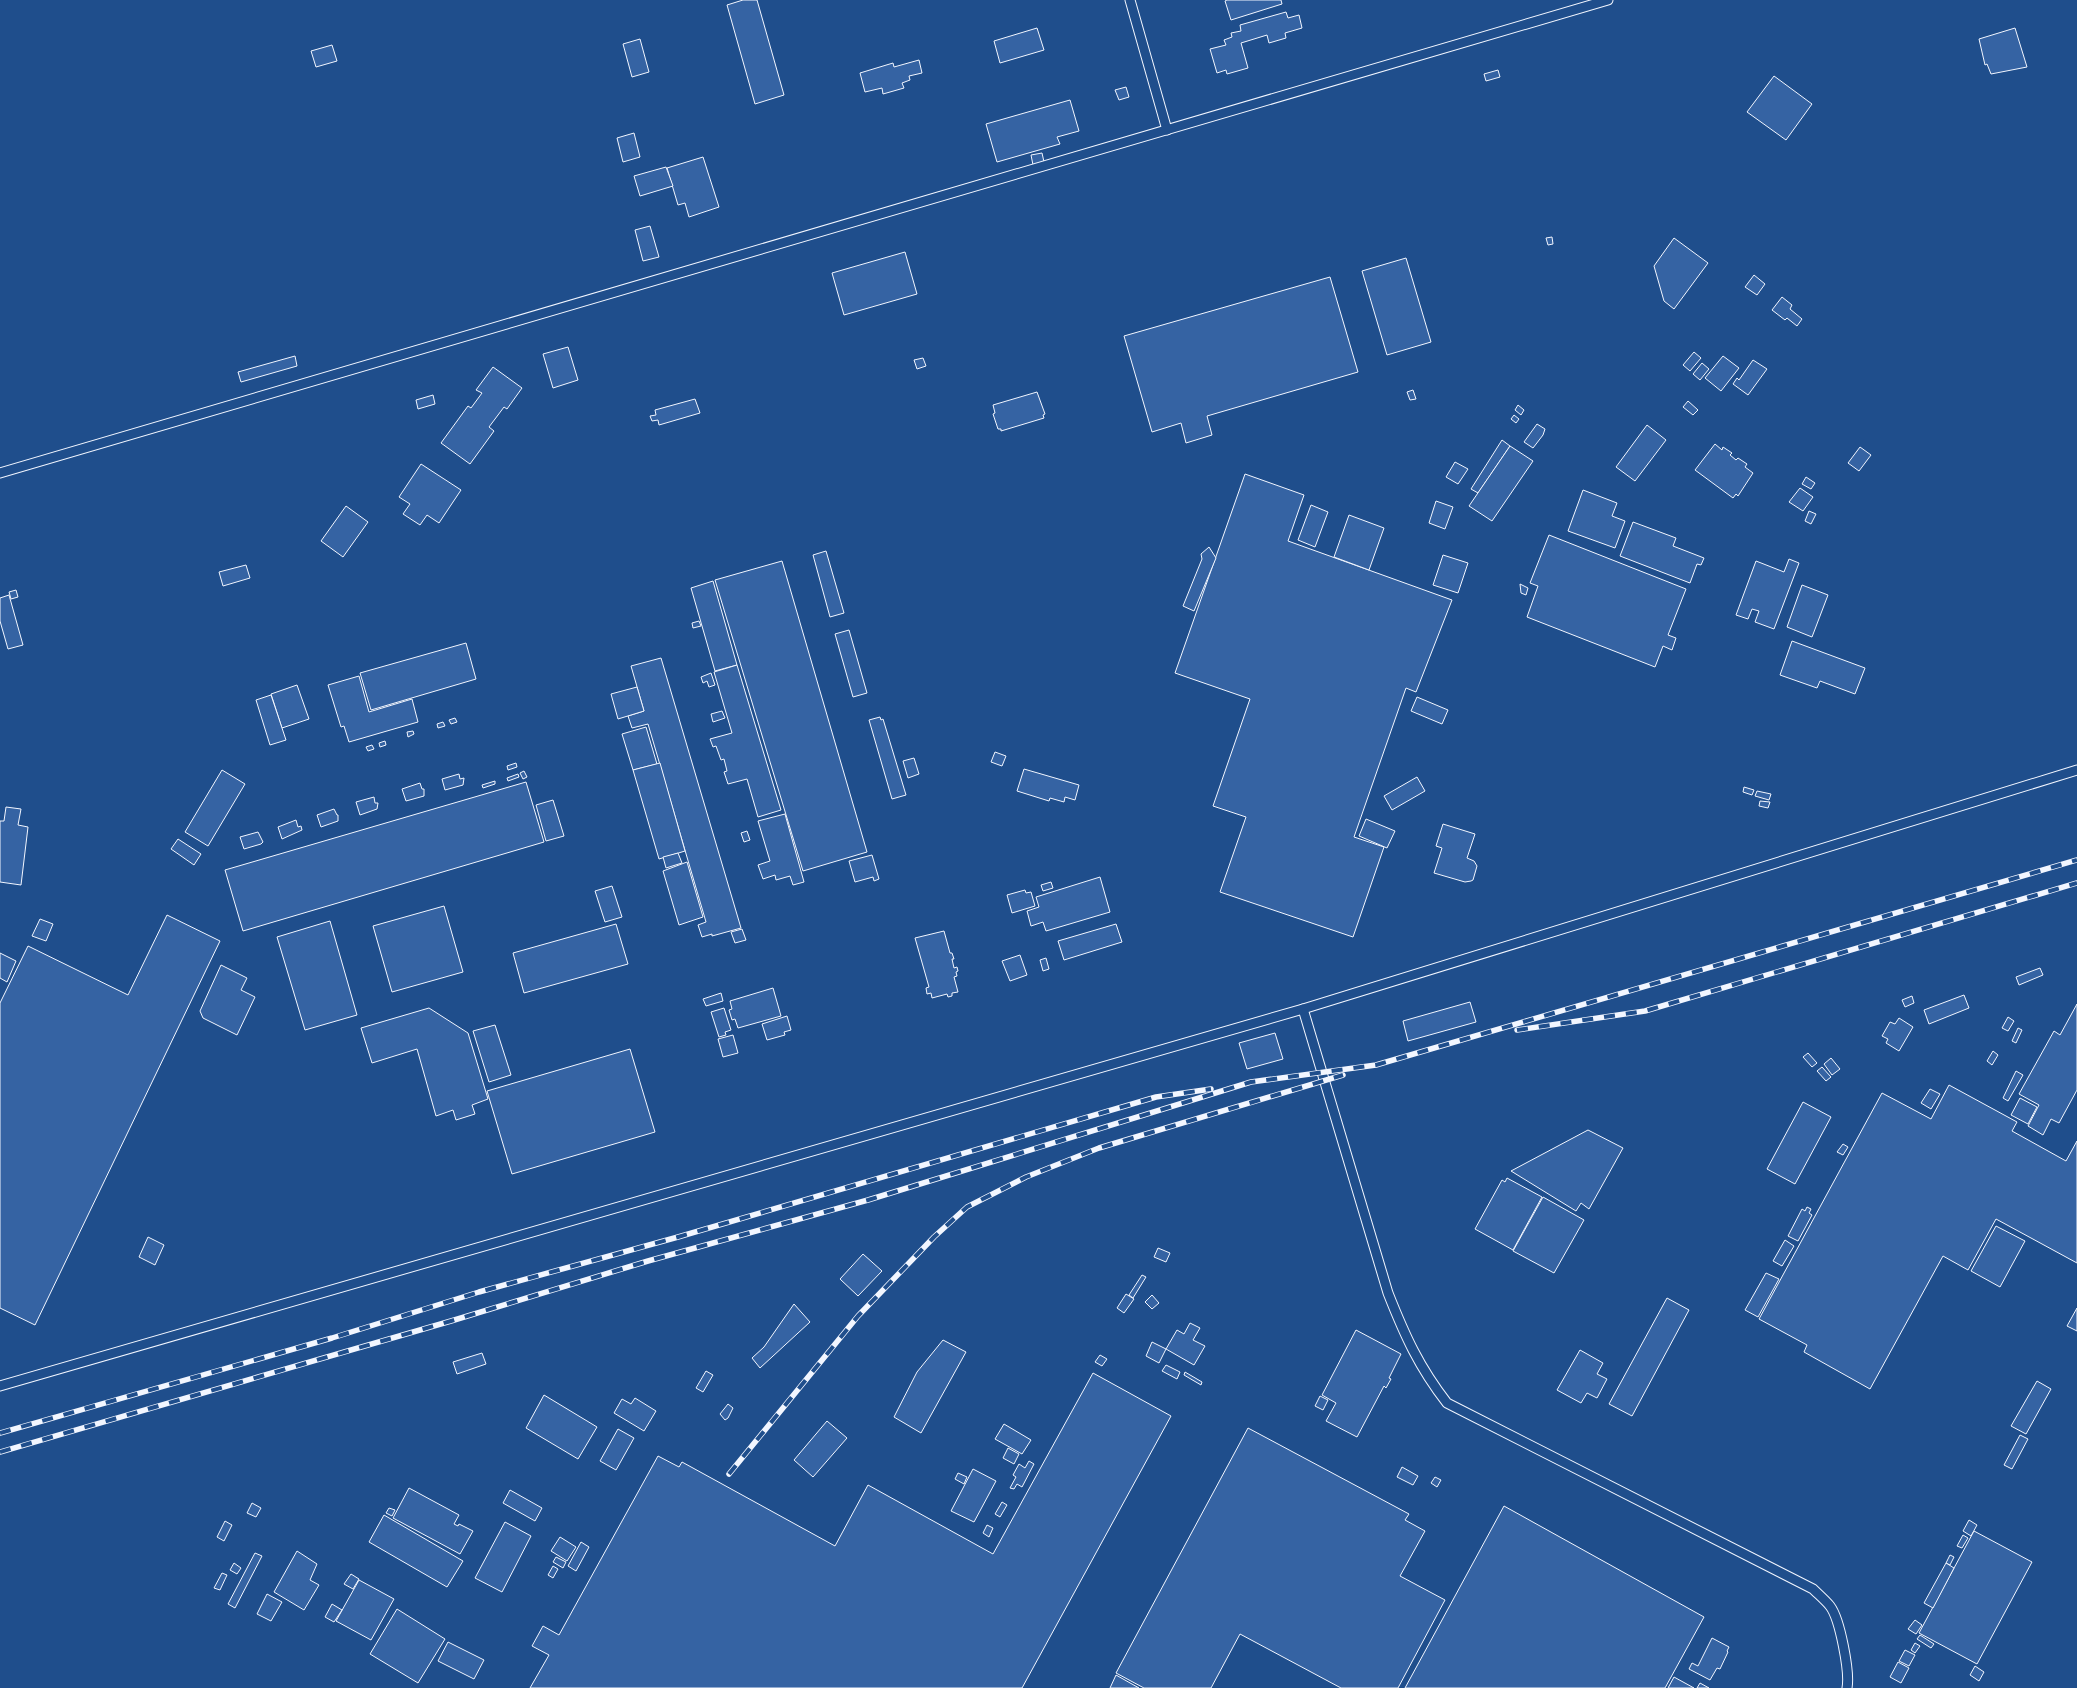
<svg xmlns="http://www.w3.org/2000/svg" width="2077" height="1688" viewBox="0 0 2077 1688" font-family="'Playfair Display',serif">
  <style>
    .building { fill: #3563a3; stroke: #f2f6ff }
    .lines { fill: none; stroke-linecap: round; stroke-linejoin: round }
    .service-casing { stroke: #f2f6ff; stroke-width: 11 }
    .service { stroke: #1f4e8c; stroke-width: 9 }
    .rail-casing { stroke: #f2f6ff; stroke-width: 5.5 }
    .rail { stroke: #1f4e8c; stroke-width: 4; stroke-dasharray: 11; stroke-linecap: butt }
  </style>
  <rect width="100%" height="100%" fill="#1f4e8c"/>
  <g class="building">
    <polygon points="743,0 757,0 784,95 755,104 727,5"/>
    <polygon points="1227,0 1281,0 1282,4 1231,20 1225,1"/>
    <polygon points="1286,12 1288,18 1299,15 1302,28 1285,33 1286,38 1269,43 1267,35 1241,43 1248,68 1227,74 1226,70 1217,73 1210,49 1226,45 1224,40 1232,37 1231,33 1241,31 1240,25"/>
    <polygon points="1037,28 1044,50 1000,63 994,41"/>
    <polygon points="2015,28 2027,67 1991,74 1987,64 1985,65 1979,39"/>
    <polygon points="640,39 649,72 632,77 623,44"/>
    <polygon points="332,45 337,61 316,67 311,51"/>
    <polygon points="919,60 922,73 909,76 910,80 902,83 904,88 883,94 882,88 865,92 860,73 893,63 894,67"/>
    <polygon points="1498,70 1500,77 1486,81 1484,74"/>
    <polygon points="1774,76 1812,104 1786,140 1747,112"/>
    <polygon points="1126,87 1129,97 1119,100 1115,90"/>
    <polygon points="1070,100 1079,131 1057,137 1060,144 997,162 986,124"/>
    <polygon points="634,133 640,157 623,162 617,138"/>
    <polygon points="1042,153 1044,162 1033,165 1031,155"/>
    <polygon points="703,157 719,207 689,217 685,203 678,205 667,168"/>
    <polygon points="666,167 673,186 640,196 634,176"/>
    <polygon points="650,226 659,257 643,261 635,230"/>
    <polygon points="1552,237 1553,244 1548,245 1546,238"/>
    <polygon points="1674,238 1708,263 1674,309 1664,301 1654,266"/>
    <polygon points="905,252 917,294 844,315 832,273"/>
    <polygon points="1406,258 1431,342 1387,355 1362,271"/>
    <polygon points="1754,275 1765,284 1757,295 1745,287"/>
    <polygon points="1330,277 1358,372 1207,416 1212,435 1186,443 1181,423 1152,432 1124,336"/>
    <polygon points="1782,297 1792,305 1790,309 1802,319 1797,326 1787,318 1785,320 1772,310"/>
    <polygon points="568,347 578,380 553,388 543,354"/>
    <polygon points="1694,352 1701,358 1690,371 1683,365"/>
    <polygon points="295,356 297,366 241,382 238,372"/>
    <polygon points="1723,356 1739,368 1721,391 1705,378"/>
    <polygon points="923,358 926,366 917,369 914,360"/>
    <polygon points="1753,360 1767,369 1748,395 1733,384 1737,378 1739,380"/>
    <polygon points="1702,363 1709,369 1700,380 1693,374"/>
    <polygon points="493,367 522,388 507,409 504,407 489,427 494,431 470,464 441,443 468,406 471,408 482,393 476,390"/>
    <polygon points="1413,390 1416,399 1410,400 1407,392"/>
    <polygon points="1037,392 1045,414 1043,415 1044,418 1001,431 1001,429 998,429 993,414 995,413 993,405"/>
    <polygon points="433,395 435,404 418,409 416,400"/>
    <polygon points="695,399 700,413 659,425 658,420 652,421 650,416 656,415 655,410"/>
    <polygon points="1688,401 1698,410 1693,415 1683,407"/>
    <polygon points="1518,405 1524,410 1521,415 1515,410"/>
    <polygon points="1514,415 1519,419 1516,423 1511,419"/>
    <polygon points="1537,424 1545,429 1543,435 1533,448 1524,442"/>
    <polygon points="1647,425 1666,440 1635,481 1616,467"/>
    <polygon points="1502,440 1510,446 1478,493 1471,489"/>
    <polygon points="1715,444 1722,450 1723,447 1732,453 1730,455 1736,460 1738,458 1747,464 1745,467 1753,473 1738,496 1736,494 1733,498 1695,470"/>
    <polygon points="1510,446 1533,461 1492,521 1469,506"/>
    <polygon points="1860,447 1871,455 1859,471 1848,463"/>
    <polygon points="1455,462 1468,469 1458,484 1446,477"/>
    <polygon points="421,464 461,490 439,523 427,515 420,525 403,514 410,504 399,497"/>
    <polygon points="1245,474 1304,495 1288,541 1452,600 1416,692 1406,688 1354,837 1384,847 1353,937 1220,892 1246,817 1213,806 1250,699 1175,673"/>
    <polygon points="1806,477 1815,483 1811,489 1802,484"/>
    <polygon points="1800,488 1813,497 1803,511 1789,502"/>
    <polygon points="1583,490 1617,503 1612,516 1625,521 1615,548 1568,531"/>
    <polygon points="1436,501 1453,507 1445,529 1429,523"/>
    <polygon points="1311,505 1328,512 1315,547 1298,540"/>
    <polygon points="346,506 368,522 343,557 321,541"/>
    <polygon points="1809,511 1816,514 1811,524 1805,521"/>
    <polygon points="1349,515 1384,528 1369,570 1334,557"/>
    <polygon points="1633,522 1676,538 1673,546 1704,558 1701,565 1697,564 1690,583 1620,556"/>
    <polygon points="1549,535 1686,589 1668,635 1676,638 1672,650 1663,646 1655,667 1527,617 1538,586 1530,583"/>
    <polygon points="1209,547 1216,558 1194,611 1183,606 1202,559 1201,554"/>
    <polygon points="826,551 844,613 830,617 813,555"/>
    <polygon points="1443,555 1468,563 1458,593 1433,585"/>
    <polygon points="1789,559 1799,563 1774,629 1755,622 1759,611 1752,609 1748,619 1736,615 1756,561 1784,572"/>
    <polygon points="782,561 867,852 803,871 715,580"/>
    <polygon points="246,565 250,578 223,586 219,572"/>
    <polygon points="713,581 737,665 715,671 691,588"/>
    <polygon points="1520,584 1528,588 1526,595 1521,593"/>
    <polygon points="1802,585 1828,595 1812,637 1787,627"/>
    <polygon points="16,590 18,597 11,599 9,592"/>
    <polygon points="9,595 23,645 8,649 0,621 0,598"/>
    <polygon points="699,621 701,626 693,628 692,623"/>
    <polygon points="849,630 867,693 853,697 835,634"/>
    <polygon points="1792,641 1865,668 1855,694 1820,681 1817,688 1780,675"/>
    <polygon points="466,643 476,679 371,710 360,673"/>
    <polygon points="661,658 741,928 712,936 712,934 702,937 698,925 706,922 648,724 632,728 628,716 644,711 631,666"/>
    <polygon points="737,665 781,810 758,817 747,779 728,784 724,772 727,771 724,759 721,760 716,746 713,747 710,739 732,733 714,672"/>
    <polygon points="711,673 715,685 709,687 707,681 703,683 701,677"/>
    <polygon points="359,676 369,712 412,699 418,722 349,742 344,726 341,727 328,685"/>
    <polygon points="297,685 309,719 282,728 271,694"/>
    <polygon points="637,687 644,711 618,719 611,694"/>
    <polygon points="271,695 286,740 270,745 256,700"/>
    <polygon points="1417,697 1448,710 1442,724 1411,711"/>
    <polygon points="722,711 725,718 713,722 711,714"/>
    <polygon points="880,717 881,720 883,719 906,795 892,799 869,720"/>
    <polygon points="455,718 457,722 451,724 449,720"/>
    <polygon points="443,722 445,726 438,728 437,724"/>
    <polygon points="646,727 657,764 633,770 622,734"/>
    <polygon points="413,731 414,734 408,737 407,732"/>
    <polygon points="385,741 386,745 380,747 379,743"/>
    <polygon points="372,745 374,749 368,751 366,747"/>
    <polygon points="995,752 1006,756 1002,766 991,762"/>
    <polygon points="914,758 919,774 908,778 903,761"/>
    <polygon points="516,763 517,767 508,770 507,766"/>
    <polygon points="660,763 685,851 659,859 633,770"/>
    <polygon points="1024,769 1079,785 1075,800 1065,797 1064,802 1050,798 1049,801 1017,791"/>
    <polygon points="222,770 245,784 208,846 185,832"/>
    <polygon points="524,771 527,777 523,779 520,773"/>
    <polygon points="459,774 460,779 464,778 463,785 445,790 442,779"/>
    <polygon points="518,774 519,777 508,781 507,778"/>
    <polygon points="1417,777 1425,791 1392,810 1384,796"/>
    <polygon points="495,781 495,784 483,788 482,785"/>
    <polygon points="526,782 544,842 243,931 225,870"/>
    <polygon points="420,783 422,789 424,789 424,796 406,801 402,789"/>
    <polygon points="1744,787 1754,790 1752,795 1743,792"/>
    <polygon points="1757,791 1771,794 1769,800 1755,796"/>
    <polygon points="374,797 375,803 378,803 377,809 360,815 356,802"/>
    <polygon points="553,800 564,836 546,841 536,805"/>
    <polygon points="1760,801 1770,802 1768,808 1759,806"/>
    <polygon points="6,807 21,809 18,825 28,827 21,885 0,882 0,821 4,821"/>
    <polygon points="334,809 337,815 338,815 338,821 321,827 317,815"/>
    <polygon points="785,814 804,882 793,885 790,876 776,880 775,875 763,879 758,865 770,861 758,821"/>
    <polygon points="1366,819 1395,831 1387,848 1359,836"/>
    <polygon points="296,820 298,827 301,826 302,830 282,839 278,827"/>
    <polygon points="1443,824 1475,834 1467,858 1474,861 1477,866 1473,880 1471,881 1465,882 1434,873 1442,848 1436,846"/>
    <polygon points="747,831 750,840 744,842 741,833"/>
    <polygon points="258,832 263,842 261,844 244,849 240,837"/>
    <polygon points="178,839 201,854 194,865 171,849"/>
    <polygon points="678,853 682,863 666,868 663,857"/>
    <polygon points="872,855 879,879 874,881 873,877 855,882 849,861"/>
    <polygon points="687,862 703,917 679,925 663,871"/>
    <polygon points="1100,877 1110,912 1046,931 1043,922 1031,926 1027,911 1039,907 1036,897"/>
    <polygon points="1051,882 1053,888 1043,891 1041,885"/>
    <polygon points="612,886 622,917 605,922 595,891"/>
    <polygon points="1025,890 1026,893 1031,892 1035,906 1012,913 1007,895"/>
    <polygon points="444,906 463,972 392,992 373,926"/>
    <polygon points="167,915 220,941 35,1325 0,1308 0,1003 28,946 128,995"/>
    <polygon points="40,919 53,924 46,941 32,936"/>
    <polygon points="330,921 357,1015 305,1030 277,937"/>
    <polygon points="616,924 628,964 524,993 513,953"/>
    <polygon points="1116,924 1122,942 1064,960 1058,941"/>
    <polygon points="742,929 746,940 735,943 731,932"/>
    <polygon points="944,931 950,953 952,953 954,959 952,959 954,968 957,967 958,971 956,972 957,976 954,977 958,992 952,993 952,996 948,997 947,994 932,998 931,993 927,994 926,988 929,987 915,938"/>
    <polygon points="0,953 16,961 7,982 0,978"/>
    <polygon points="1020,955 1027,975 1010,981 1002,961"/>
    <polygon points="1046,958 1049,969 1043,971 1040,960"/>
    <polygon points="221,965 247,978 241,990 255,997 237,1035 203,1018 200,1011"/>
    <polygon points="2040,968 2043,975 2019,985 2016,977"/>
    <polygon points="773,988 781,1016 738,1028 735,1019 732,1020 729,1010 732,1009 730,1001"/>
    <polygon points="721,993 723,1001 706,1006 703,999"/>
    <polygon points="1964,995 1969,1008 1929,1024 1924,1010"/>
    <polygon points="1912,996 1914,1003 1905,1007 1902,1000"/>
    <polygon points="1470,1002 1476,1022 1408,1041 1403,1021"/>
    <polygon points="2077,1004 2077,1090 2059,1123 2051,1119 2043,1135 2028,1126 2039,1105 2019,1094 2054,1031 2060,1035"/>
    <polygon points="429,1008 468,1033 488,1099 472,1105 475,1114 456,1120 453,1110 436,1116 417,1049 372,1063 361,1028"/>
    <polygon points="724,1008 731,1030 725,1032 726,1035 719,1037 711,1012"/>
    <polygon points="787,1016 791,1030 784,1032 785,1035 767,1040 762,1024"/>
    <polygon points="2008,1017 2014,1021 2008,1031 2002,1028"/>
    <polygon points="1899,1018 1913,1027 1899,1051 1886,1043 1888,1039 1882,1036 1890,1022 1895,1024"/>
    <polygon points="495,1025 511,1075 489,1082 473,1031"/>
    <polygon points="2018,1028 2022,1030 2016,1043 2012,1041"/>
    <polygon points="1275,1033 1283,1059 1247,1069 1239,1043"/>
    <polygon points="733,1035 738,1053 723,1057 718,1039"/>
    <polygon points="630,1049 655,1132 512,1174 487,1091"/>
    <polygon points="1993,1051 1998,1055 1992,1065 1987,1061"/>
    <polygon points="1808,1053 1817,1063 1812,1067 1803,1057"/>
    <polygon points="1831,1058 1840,1069 1832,1075 1824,1064"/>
    <polygon points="1822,1067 1831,1077 1826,1081 1817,1071"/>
    <polygon points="2016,1071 2023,1075 2008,1101 2003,1098"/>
    <polygon points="1949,1085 2017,1122 2012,1131 2066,1161 2077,1141 2077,1263 1996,1219 1968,1270 1943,1256 1870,1389 1804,1352 1807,1345 1759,1319 1882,1093 1931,1119"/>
    <polygon points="1930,1089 1940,1094 1931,1109 1921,1103"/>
    <polygon points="2020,1098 2037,1107 2028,1124 2011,1115"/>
    <polygon points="1803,1102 1831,1117 1795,1184 1767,1169"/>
    <polygon points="1588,1130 1623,1148 1589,1209 1581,1203 1576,1211 1511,1171"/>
    <polygon points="1843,1144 1848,1147 1843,1155 1837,1152"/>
    <polygon points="1507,1178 1542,1197 1513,1250 1475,1229 1502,1180 1505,1182"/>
    <polygon points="1543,1197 1584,1220 1554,1273 1513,1251"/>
    <polygon points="1807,1207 1811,1209 1809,1213 1812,1215 1798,1241 1788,1236 1802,1209 1805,1211"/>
    <polygon points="1996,1226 2025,1241 2000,1287 1971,1271"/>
    <polygon points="148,1237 164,1245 155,1265 139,1257"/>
    <polygon points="1785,1240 1794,1246 1782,1266 1773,1261"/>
    <polygon points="1158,1248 1170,1253 1166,1262 1154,1257"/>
    <polygon points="863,1254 882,1271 858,1296 840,1279"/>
    <polygon points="1766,1273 1779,1279 1758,1317 1745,1310"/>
    <polygon points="1142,1275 1146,1277 1133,1298 1129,1295"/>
    <polygon points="1126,1294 1134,1299 1124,1313 1117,1308"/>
    <polygon points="1152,1295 1159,1303 1152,1309 1145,1302"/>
    <polygon points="1667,1298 1689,1310 1632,1416 1609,1404"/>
    <polygon points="794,1304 810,1322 760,1368 752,1358 764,1347"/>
    <polygon points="2077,1308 2077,1331 2067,1326"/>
    <polygon points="1190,1323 1200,1328 1193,1340 1205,1346 1194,1365 1166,1349 1177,1330 1184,1334"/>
    <polygon points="1356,1330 1401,1354 1389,1378 1391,1379 1386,1388 1384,1386 1357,1437 1326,1421 1336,1403 1322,1395"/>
    <polygon points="943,1340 966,1352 921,1433 894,1417 917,1372"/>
    <polygon points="1152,1342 1166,1349 1159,1363 1146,1356"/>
    <polygon points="1580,1350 1603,1363 1597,1374 1607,1379 1597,1398 1587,1393 1581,1403 1557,1390"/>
    <polygon points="482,1353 486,1364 457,1374 453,1362"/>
    <polygon points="1100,1355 1107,1359 1102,1366 1095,1362"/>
    <polygon points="1166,1365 1180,1372 1177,1379 1162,1371"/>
    <polygon points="706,1371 713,1375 703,1392 696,1388"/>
    <polygon points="1185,1372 1202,1382 1201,1385 1184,1375"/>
    <polygon points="1093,1373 1171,1416 1022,1688 530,1688 549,1655 532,1646 543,1626 559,1635 658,1456 679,1467 682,1462 835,1546 868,1485 993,1554"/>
    <polygon points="2037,1381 2051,1389 2026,1434 2011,1426"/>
    <polygon points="544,1395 597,1427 578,1459 526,1428"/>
    <polygon points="1320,1396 1328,1400 1323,1410 1315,1406"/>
    <polygon points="635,1398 656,1411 644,1431 614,1413 622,1399 631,1404"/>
    <polygon points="728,1404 733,1408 728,1418 725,1420 720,1414"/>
    <polygon points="827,1421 847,1438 813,1477 794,1460"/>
    <polygon points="1004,1424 1031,1440 1022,1454 995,1439"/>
    <polygon points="1248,1428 1409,1514 1405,1520 1425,1531 1400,1576 1445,1600 1398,1688 1341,1688 1240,1634 1211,1688 1144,1688 1116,1673"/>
    <polygon points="618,1429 634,1438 616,1470 600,1461"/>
    <polygon points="2020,1435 2028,1439 2012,1469 2004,1465"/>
    <polygon points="1008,1448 1019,1454 1014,1464 1003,1458"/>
    <polygon points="1029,1461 1034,1464 1022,1487 1017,1484 1014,1489 1010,1488 1016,1477 1013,1475 1019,1464 1025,1468"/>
    <polygon points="1402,1467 1418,1476 1413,1485 1397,1477"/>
    <polygon points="973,1469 996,1481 974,1522 951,1511"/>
    <polygon points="958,1473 967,1477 964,1484 955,1479"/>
    <polygon points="1435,1477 1441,1480 1437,1487 1431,1483"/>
    <polygon points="409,1488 459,1515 454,1524 458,1526 459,1524 473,1531 460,1554 393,1518"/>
    <polygon points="510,1490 542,1508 535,1521 503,1503"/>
    <polygon points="1002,1502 1007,1505 1000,1517 995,1514"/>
    <polygon points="252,1503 261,1508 256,1517 247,1513"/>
    <polygon points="1504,1506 1704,1617 1665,1688 1405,1688"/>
    <polygon points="389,1508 395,1510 392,1516 386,1513"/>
    <polygon points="384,1515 463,1561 447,1587 369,1542"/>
    <polygon points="1969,1520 1977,1525 1971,1536 1963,1531"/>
    <polygon points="225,1521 232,1525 224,1541 217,1537"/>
    <polygon points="505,1522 531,1536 502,1592 475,1578"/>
    <polygon points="987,1525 993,1528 989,1537 983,1533"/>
    <polygon points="1974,1531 2032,1562 1977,1664 1919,1633"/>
    <polygon points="1963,1535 1968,1538 1962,1548 1957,1546"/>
    <polygon points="560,1537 576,1547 567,1561 551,1551"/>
    <polygon points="581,1542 589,1547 576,1571 568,1566"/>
    <polygon points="297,1551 317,1564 310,1580 319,1585 304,1610 274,1592"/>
    <polygon points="255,1553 262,1556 235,1608 228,1604"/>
    <polygon points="1950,1555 1954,1557 1950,1565 1946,1563"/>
    <polygon points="556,1557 566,1562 563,1568 553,1562"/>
    <polygon points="234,1563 241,1568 237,1574 230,1570"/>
    <polygon points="1946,1563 1954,1568 1933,1608 1924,1603"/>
    <polygon points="553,1566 558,1569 553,1578 548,1575"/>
    <polygon points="222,1573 227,1575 220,1590 214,1588"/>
    <polygon points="351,1574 359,1579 353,1589 344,1584"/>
    <polygon points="359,1580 394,1599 371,1640 336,1621"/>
    <polygon points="267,1594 282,1602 271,1621 257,1614"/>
    <polygon points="332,1604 342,1610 334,1622 325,1617"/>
    <polygon points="397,1609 445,1639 418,1683 370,1654"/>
    <polygon points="1915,1620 1922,1625 1916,1634 1908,1629"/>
    <polygon points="1920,1635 1934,1644 1931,1648 1917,1639"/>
    <polygon points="1712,1638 1729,1647 1727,1651 1728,1652 1720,1669 1717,1668 1710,1680 1689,1669 1692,1663 1698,1666"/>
    <polygon points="448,1642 484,1660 474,1679 438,1661"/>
    <polygon points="1915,1643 1920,1646 1915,1653 1911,1650"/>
    <polygon points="1905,1650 1915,1655 1909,1666 1899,1661"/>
    <polygon points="1898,1662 1909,1668 1901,1683 1890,1677"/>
    <polygon points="1975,1666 1984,1672 1979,1681 1970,1675"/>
    <polygon points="1116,1675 1139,1688 1110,1688"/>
    <polygon points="1674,1677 1694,1688 1668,1688"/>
    <polygon points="1700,1683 1709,1688 1697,1688"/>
  </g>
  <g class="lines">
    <defs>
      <g id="service">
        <polyline points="1130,0 1167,130"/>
        <polyline points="0,473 1608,0"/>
        <path d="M 1303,1009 L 1388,1293 C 1405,1336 1419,1367 1447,1403 L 1813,1589 C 1819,1595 1825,1600 1830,1606 C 1840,1619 1850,1672 1847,1688"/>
        <polyline points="0,1386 1303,1009 2077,770"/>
      </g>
    </defs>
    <use href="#service" class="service-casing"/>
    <use href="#service" class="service"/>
    <defs>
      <g id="rail">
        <polyline points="1517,1030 1645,1011 2077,883"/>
        <polyline points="0,1433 332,1338 479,1292 678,1237 1156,1097 1211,1089"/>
        <polyline points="0,1452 451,1321 648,1261 868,1200 1251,1082 1376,1065 2077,860"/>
        <polyline points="729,1474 858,1316 934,1237 967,1207 1026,1177 1099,1148 1343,1075"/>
      </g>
    </defs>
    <use href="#rail" class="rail-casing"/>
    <use href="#rail" class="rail"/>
  </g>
</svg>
